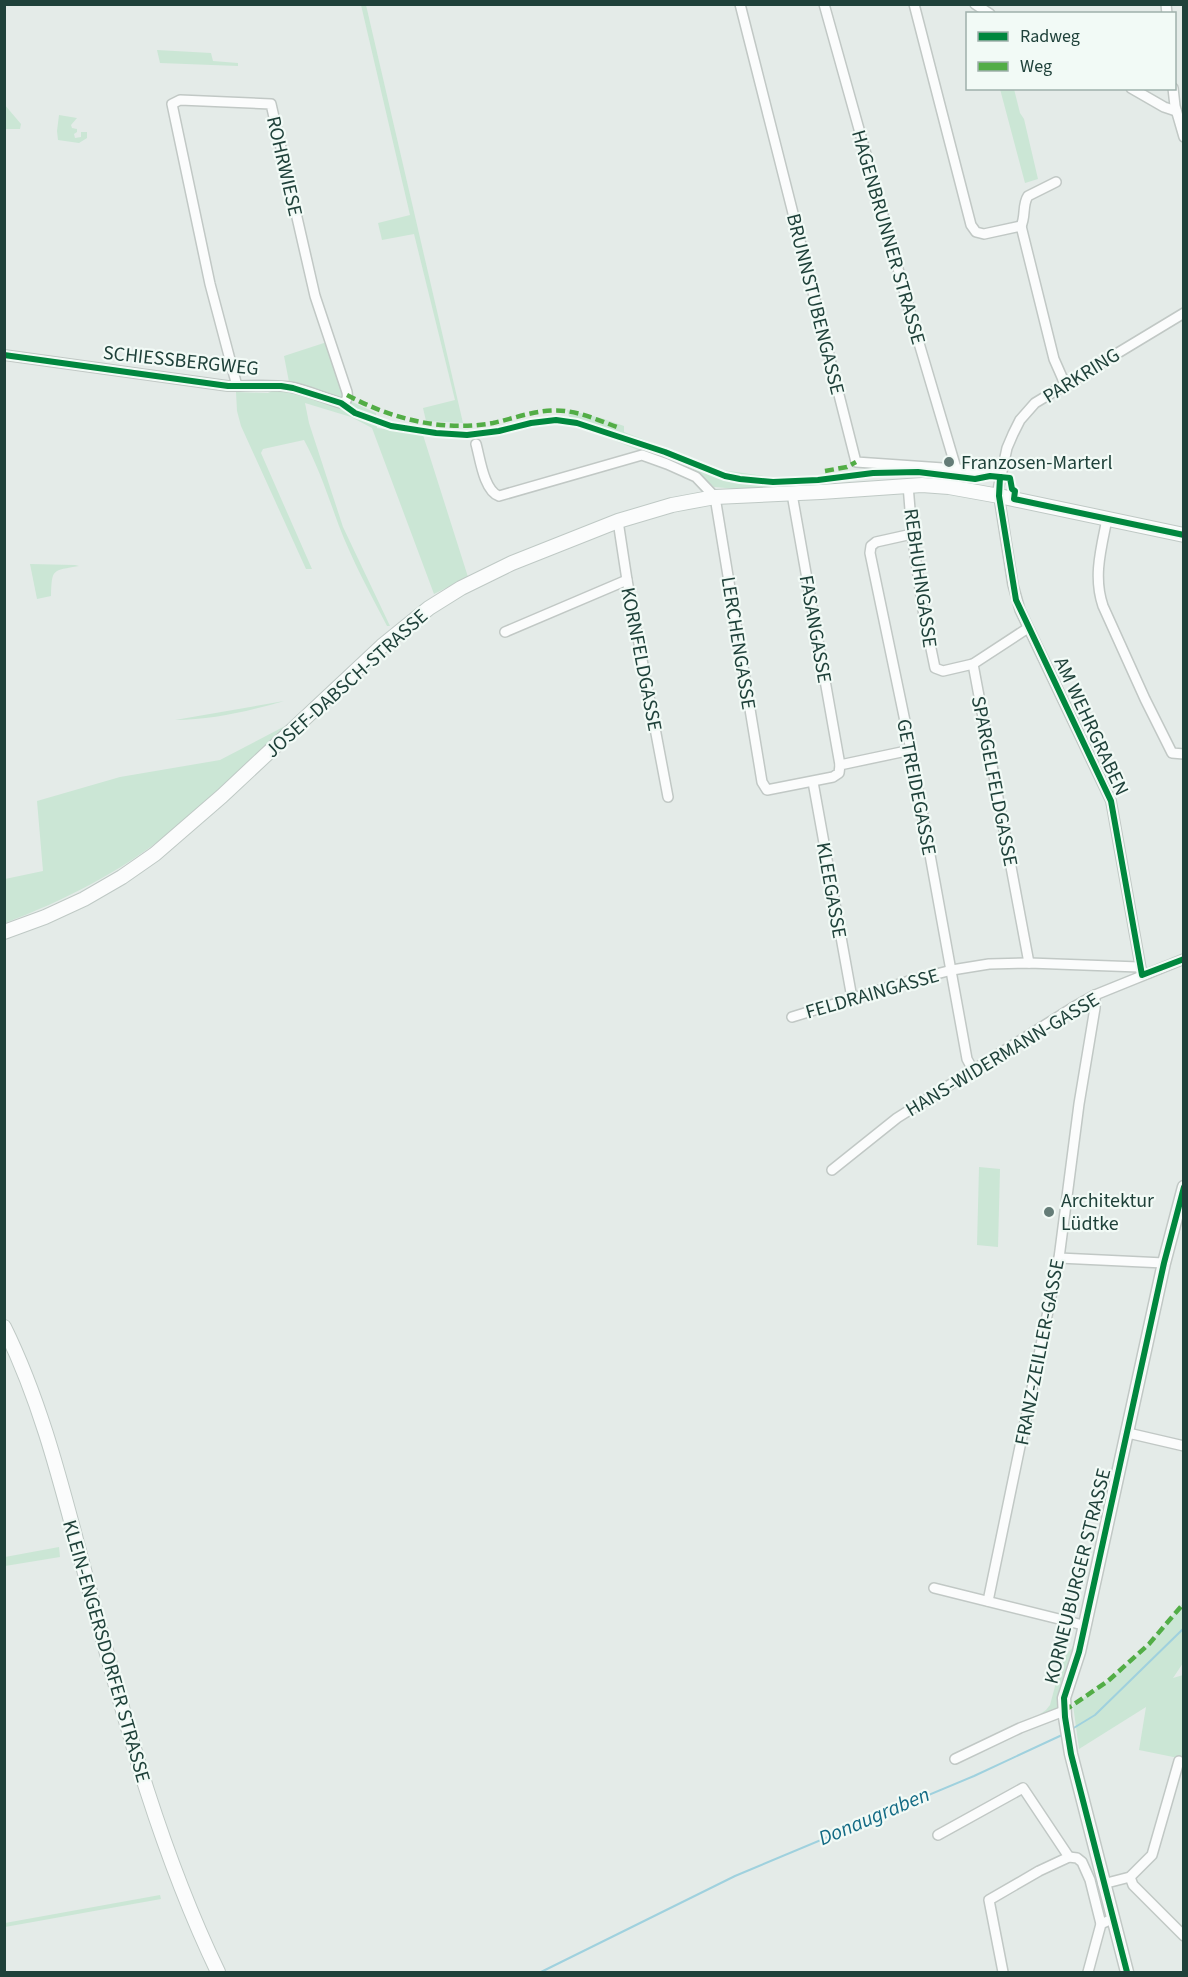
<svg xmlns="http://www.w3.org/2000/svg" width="1188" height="1977" viewBox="0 0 1188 1977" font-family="'Source Sans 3',sans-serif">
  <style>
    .green { fill: #cbe6d5 }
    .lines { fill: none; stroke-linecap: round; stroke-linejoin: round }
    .stream { stroke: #9fd1de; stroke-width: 2 }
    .minor-casing { stroke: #c1c8c5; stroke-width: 12 }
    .tertiary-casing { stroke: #c1c8c5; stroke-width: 15 }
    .secondary-casing { stroke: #bfc9c5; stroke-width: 16 }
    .minor { stroke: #fbfcfc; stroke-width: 9 }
    .tertiary { stroke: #fbfcfc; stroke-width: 12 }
    .secondary { stroke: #fbfcfc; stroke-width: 14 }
    .quiet { stroke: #52ad46; stroke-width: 4.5; stroke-dasharray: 9 4.5; stroke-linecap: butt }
    .cycleway-casing { stroke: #f2faf6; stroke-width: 10 }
    .cycleway { stroke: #00873e; stroke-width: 6 }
    .poi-dot { fill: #647c77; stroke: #f2faf6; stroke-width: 2 }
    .labels { text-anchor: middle; stroke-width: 4.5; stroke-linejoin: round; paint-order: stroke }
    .street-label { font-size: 20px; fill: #1f413a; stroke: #f2faf6 }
    .poi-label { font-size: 20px; fill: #1f413a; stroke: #f2faf6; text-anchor: start }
    .water-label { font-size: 21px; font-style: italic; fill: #126a84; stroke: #f2faf6 }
  </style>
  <rect width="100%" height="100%" fill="#e4ebe8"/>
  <g class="green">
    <polygon points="361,5 366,5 463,423 426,421 423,408 455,400 414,234 382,240 378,223 410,215"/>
    <polygon points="157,50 211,53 213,61 238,63 238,66 160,63"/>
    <polygon points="1000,89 1014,89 1020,113 1024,119 1038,179 1025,183"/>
    <polygon points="4,104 21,124 20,129 5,129"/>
    <polygon points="59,115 77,118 71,125 72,128 77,129 77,132 74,134 75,138 81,137 81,132 87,132 87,138 79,143 58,140 57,131"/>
    <path d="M 327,342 L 350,401 L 376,413 L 377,428 L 423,435 L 468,577 L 434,594 L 372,428 L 351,417 L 305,403 L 309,423 L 343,527 L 390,626 L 387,626 C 370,593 352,560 339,526 C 328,496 319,468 304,440 L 263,449 L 261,453 L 312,569 L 306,569 L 241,426 L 237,411 L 236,392 L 268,393 L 274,390 L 275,381 L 289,382 L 284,356 Z"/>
    <polygon points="567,410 601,418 624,426 624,432 722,470 777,478 814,476 817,489 751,490 714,487 700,475 571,423"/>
    <path d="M 30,564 L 75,565 L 79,566 C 52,571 52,568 51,596 L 37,599 Z"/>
    <path d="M 284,701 C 249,711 212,720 175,720 Z"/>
    <path d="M 285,726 C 247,762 210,799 170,832 C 121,872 63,901 5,923 L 5,879 L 43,871 L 37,801 L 120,777 L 220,760 Z"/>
    <polygon points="979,1167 1000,1169 998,1247 977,1245"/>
    <polygon points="59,1547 60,1557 5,1566 5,1557"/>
    <polygon points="1183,1603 1183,1663 1173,1678 1183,1675 1183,1759 1139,1750 1146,1707 1079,1749 1073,1705 1108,1681 1149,1644"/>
    <polygon points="1083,1625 1064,1711 1020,1728 1046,1710 1050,1705 1062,1660 1072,1648"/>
    <polygon points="160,1895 161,1899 5,1927 5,1923"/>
  </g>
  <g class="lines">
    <g class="stream">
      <polyline points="1072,1729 1095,1715 1184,1628"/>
      <polyline points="541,1972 735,1876 974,1776 1062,1735"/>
    </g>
    <defs>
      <g id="minor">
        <polyline points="740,4 856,462 1001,472"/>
        <polyline points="824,4 916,333 956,468"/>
        <polyline points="914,4 971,225 976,232 984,234 1021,226"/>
        <polyline points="975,4 990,14"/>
        <polyline points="1166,4 1167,14"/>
        <polyline points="1131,88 1164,107 1176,111"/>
        <polyline points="1173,88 1175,106 1184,137"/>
        <polyline points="1021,226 1054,359 1065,384"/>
        <path d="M 1021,226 C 1026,216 1022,205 1028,196 L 1056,182"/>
        <path d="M 4,355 L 228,386 C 248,386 270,384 290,387 C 307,390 324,398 341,403 C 347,402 348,398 347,392 L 315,296 L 271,104 L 180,100 L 172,104 L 210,284 L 237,386"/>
        <path d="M 476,444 C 480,458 484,491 499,496 L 642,455 L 667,464 L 696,477 L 715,497 L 762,782 L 767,790 L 833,777 L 839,773 L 840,765 L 911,750"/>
        <polyline points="908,485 912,534 923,610 935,668 943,671 973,664 1028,628"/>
        <polyline points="792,494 840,765"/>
        <path d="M 1107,519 C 1101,549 1093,577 1103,606 L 1145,699 L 1172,753 L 1184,754"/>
        <polyline points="618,521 627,580 668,797"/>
        <polyline points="912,534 876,542 871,546 870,553 911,750 967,1059 973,1070"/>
        <polyline points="505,632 627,580"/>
        <polyline points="973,664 1029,963"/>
        <polyline points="813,782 852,998"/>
        <polyline points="1142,975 1111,801 1020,610 1013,585 998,490 1007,448 1013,434 1020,420 1035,403 1184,313"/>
        <polyline points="792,1017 909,981 952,970 989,964 1029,963 1139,967"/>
        <polyline points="832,1170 897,1118 1072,1008 1095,995 1184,959"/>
        <polyline points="1059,1258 1164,1263"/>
        <polyline points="1128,1433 1184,1446"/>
        <polyline points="934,1588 1083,1625"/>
        <polyline points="988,1601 1059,1258 1079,1104 1095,1008 1095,995"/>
        <polyline points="955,1759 1020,1728 1064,1711"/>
        <polyline points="938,1835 1023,1788 1069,1857"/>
        <polyline points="1130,1877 1133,1885 1184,1936"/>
        <polyline points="1103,1884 1130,1877 1152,1855 1179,1761"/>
        <polyline points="1003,1972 989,1900 1039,1871 1069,1857 1077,1858 1082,1862 1090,1880 1101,1924"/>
        <polyline points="1088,1972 1101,1924 1112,1919"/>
      </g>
      <polyline id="tertiary" points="1127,1972 1071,1754 1065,1717 1064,1698 1079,1652 1164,1263 1184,1187"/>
      <g id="secondary">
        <polyline points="4,932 45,917 84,899 122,877 155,854 222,796 382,646 429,608 461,588 512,563 618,521 672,505 715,497 821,492 922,485 949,487 999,496 1184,535"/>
        <path d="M 4,1327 C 43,1406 63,1492 86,1577 C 123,1713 157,1845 218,1972"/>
      </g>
    </defs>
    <use href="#minor" class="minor-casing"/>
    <use href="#tertiary" class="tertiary-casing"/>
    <use href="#secondary" class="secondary-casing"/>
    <use href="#minor" class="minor"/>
    <use href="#tertiary" class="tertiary"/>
    <use href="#secondary" class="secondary"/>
    <g class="quiet">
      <path d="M 347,395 C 392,419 442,432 493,423 C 516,418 540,408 565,411 C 583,413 600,421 617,427"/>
      <polyline points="825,471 847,467 856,462"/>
      <polyline points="1064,1711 1108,1681 1149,1644 1184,1603"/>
    </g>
    <defs>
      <g id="cycleway">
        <polyline points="4,355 228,386 281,386 293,388 341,403 355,413 391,426 436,433 467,435 499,431 531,423 556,420 577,423 665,452 725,476 740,479 773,482 818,480 873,473 918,472 975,479 990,476 1010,478 1012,489 1015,491 1014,499 1184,535"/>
        <polyline points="1000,477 999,496 1016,600 1111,801 1142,975 1184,959"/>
        <polyline points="1127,1972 1071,1754 1065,1717 1064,1698 1079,1652 1164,1263 1184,1187"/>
      </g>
    </defs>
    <use href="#cycleway" class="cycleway-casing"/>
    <use href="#cycleway" class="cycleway"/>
  </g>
  <g class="poi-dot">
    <circle cx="949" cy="462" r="6"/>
    <circle cx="1049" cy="1212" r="6"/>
  </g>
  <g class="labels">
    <g class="street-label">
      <text transform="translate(285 166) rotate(77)" y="7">ROHRWIESE</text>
      <text transform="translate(889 237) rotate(74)" y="7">HAGENBRUNNER STRASSE</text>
      <text transform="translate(816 304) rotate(76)" y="7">BRUNNSTUBENGASSE</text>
      <text transform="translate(181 360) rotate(6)" y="7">SCHIESSBERGWEG</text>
      <text transform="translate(1081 375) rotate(-32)" y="7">PARKRING</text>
      <text transform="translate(921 578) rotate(82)" y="7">REBHUHNGASSE</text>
      <text transform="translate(816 629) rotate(80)" y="7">FASANGASSE</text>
      <text transform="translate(739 643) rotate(81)" y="7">LERCHENGASSE</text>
      <text transform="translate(642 659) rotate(79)" y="7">KORNFELDGASSE</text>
      <text transform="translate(346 683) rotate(-42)" y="7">JOSEF-DABSCH-STRASSE</text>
      <text transform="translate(1092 726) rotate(65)" y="7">AM WEHRGRABEN</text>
      <text transform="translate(995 781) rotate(79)" y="7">SPARGELFELDGASSE</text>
      <text transform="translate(917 787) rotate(79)" y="7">GETREIDEGASSE</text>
      <text transform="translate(832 890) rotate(80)" y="7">KLEEGASSE</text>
      <text transform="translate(872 993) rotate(-16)" y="7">FELDRAINGASSE</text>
      <text transform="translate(1002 1054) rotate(-31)" y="7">HANS-WIDERMANN-GASSE</text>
      <text transform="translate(1039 1352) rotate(-79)" y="7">FRANZ-ZEILLER-GASSE</text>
      <text transform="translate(1077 1576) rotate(-76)" y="7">KORNEUBURGER STRASSE</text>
      <text transform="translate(107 1651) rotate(74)" y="7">KLEIN-ENGERSDORFER STRASSE</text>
    </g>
    <g class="poi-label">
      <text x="961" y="469">Franzosen-Marterl</text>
      <text x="1061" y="1207">Architektur<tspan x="1061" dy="23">Lüdtke</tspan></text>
    </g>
    <g class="water-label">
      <text transform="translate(874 1816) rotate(-23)" y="7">Donaugraben</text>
    </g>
  </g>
  <rect width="1188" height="1977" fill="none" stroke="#1f413a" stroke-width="12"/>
  <rect x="966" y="12" width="210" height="78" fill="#f2faf6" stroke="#9eb0ab" stroke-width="1.5"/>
  <rect x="978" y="32" width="30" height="9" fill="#00873e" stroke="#9eb0ab" stroke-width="1.5"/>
  <text x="1020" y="42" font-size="18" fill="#1f413a">Radweg</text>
  <rect x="978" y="62" width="30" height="9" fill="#52ad46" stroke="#9eb0ab" stroke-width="1.5"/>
  <text x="1020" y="72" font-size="18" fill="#1f413a">Weg</text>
</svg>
